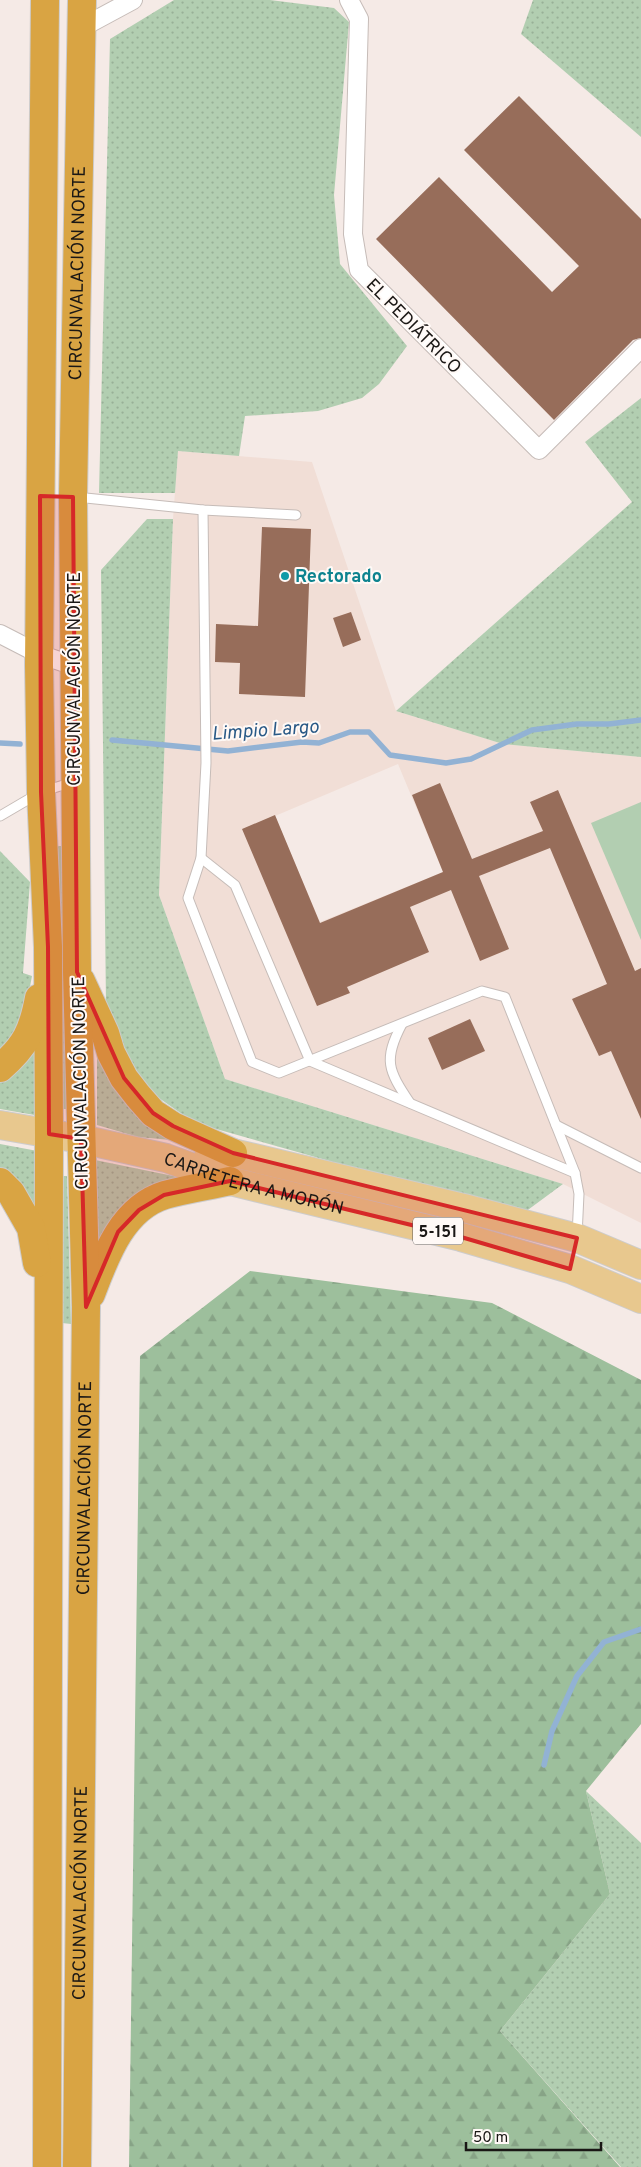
<svg xmlns="http://www.w3.org/2000/svg" width="641" height="2167" viewBox="0 0 641 2167" font-family="Overpass,sans-serif">
  <style>
    .built { fill: #f1ded6; fill-rule: evenodd }
    .grass { fill: url(#grass-dots) }
    .forest { fill: url(#forest-firs) }
    .pitch { fill: #b2ceb1 }
    .lines { fill: none; stroke-linecap: round; stroke-linejoin: round }
    .stream { stroke: #92b2d4; stroke-width: 5.5 }
    .building { fill: #976d5a }
    .lane-casing { stroke: #c6bcb8; stroke-width: 11 }
    .street-casing { stroke: #c6bcb8; stroke-width: 20 }
    .primary-casing { stroke: #cdcccc; stroke-width: 30 }
    .highway-casing { stroke: #cdcccc; stroke-width: 30 }
    .lane { stroke: #fff; stroke-width: 9 }
    .street { stroke: #fff; stroke-width: 18 }
    .primary { stroke: #e8c88e; stroke-width: 28 }
    .highway { stroke: #d9a443; stroke-width: 28 }
    .marked { fill: #d62828; fill-opacity: 0.2; stroke: #d62828; stroke-width: 4; stroke-linejoin: round }
    .culture-dot { fill: #0f9aa8; stroke: #fff9f6; stroke-width: 2 }
    .labels { text-anchor: middle; stroke-width: 4; stroke-linejoin: round; paint-order: stroke }
    .shield { fill: #fff9f6; stroke: #5f5b58; stroke-width: 1 }
    .shield-label { font-size: 16px; font-weight: bold; fill: #1a1715 }
    .street-label { font-size: 18px; fill: #1a1715; stroke: #fff9f6 }
    .culture-label { font-size: 18px; font-weight: bold; fill: #0d838f; stroke: #fff9f6; text-anchor: start }
    .water-label { font-size: 19px; font-style: italic; fill: #295986; stroke: #fff9f6 }
  </style>
  <defs>
    <pattern id="grass-dots" width="8" height="8" patternUnits="userSpaceOnUse" patternTransform="scale(1.25)"><rect width="8" height="8" fill="#b2ceb1"/><path d="M2 2h.1M6 6h.1" fill="none" stroke="#98b097" stroke-width="1.8" stroke-linecap="round"/></pattern>
    <pattern id="forest-firs" width="22" height="20" patternUnits="userSpaceOnUse" patternTransform="scale(1.25)"><rect width="22" height="20" fill="#9dbf9c"/><path d="M5 1l3.5 6h-7zM16 11l3.5 6h-7z" fill="#87a386"/></pattern>
  </defs>
  <rect width="100%" height="100%" fill="#f5eae6"/>
  <path class="built" d="M 178,451 L 312,462 L 396,711 L 503,744 L 641,757 L 641,1223 L 563,1184 L 225,1079 L 159,895 L 173,519 ZM 398,764 L 443,872 L 320,922 L 275,816 Z"/>
  <g class="grass">
    <polygon points="174,0 270,0 334,8 349,22 334,195 340,264 407,346 379,384 362,398 318,411 245,416 239,456 178,451 175,493 99,493 110,39"/>
    <polygon points="533,0 641,0 641,137 521,34"/>
    <polygon points="641,398 641,757 503,744 396,711 632,502 585,442"/>
    <polygon points="147,519 173,519 159,895 225,1079 563,1184 521,1215 195,1123 156,1096 127,1065 106,1005 101,570"/>
    <polygon points="57,846 63,846 69,1109 61,1109"/>
    <polygon points="0,851 30,882 23,973 32,976 24,1018 0,1057"/>
    <polygon points="43,1038 40,1116 0,1109 0,1082"/>
    <polygon points="97,1039 171,1140 138,1137 97,1125"/>
    <polygon points="0,1144 43,1152 43,1244 18,1190 0,1168"/>
    <polygon points="95,1160 193,1180 95,1254"/>
    <polygon points="59,1176 67,1176 71,1324 62,1323"/>
    <polygon points="586,1791 641,1843 641,2167 621,2167 500,2031 610,1894"/>
  </g>
  <polygon class="forest" points="250,1271 492,1303 641,1380 641,1724 586,1791 610,1894 500,2031 620,2167 129,2167 140,1356"/>
  <polygon class="pitch" points="641,802 641,940 591,823"/>
  <g class="lines">
    <g class="stream">
      <polyline points="112,740 228,751 302,742 319,743 350,732 369,732 390,755 446,763 471,759 532,730 577,724 609,724 641,720"/>
      <polyline points="0,743 20,744"/>
      <polyline points="544,1765 552,1731 577,1676 604,1642 641,1629"/>
    </g>
  </g>
  <g class="building">
    <polygon points="519,96 641,219 641,338 633,340 554,420 376,239 439,177 552,292 579,266 464,150"/>
    <polygon points="262,527 311,529 305,697 239,694 240,663 215,662 216,624 258,626"/>
    <polygon points="351,612 361,640 343,647 333,618"/>
    <polygon points="440,783 472,859 543,831 530,802 558,790 635,971 641,968 641,1119 611,1051 599,1056 572,999 607,984 550,848 479,876 509,949 480,961 451,890 410,907 429,952 347,987 350,993 317,1006 242,829 275,815 320,923 443,872 412,795"/>
    <polygon points="470,1019 485,1051 442,1070 428,1038"/>
  </g>
  <g class="lines">
    <defs>
      <g id="lane">
        <polyline points="76,497 203,510 296,515"/>
        <polyline points="203,510 206,763 201,858 188,898 252,1062 279,1073 482,991 505,997 575,1173 579,1194 577,1236"/>
        <polyline points="0,816 41,792 73,782"/>
        <polyline points="201,858 235,885 310,1061 575,1173"/>
        <path d="M 402,1024 C 383,1060 388,1070 410,1103"/>
        <polyline points="556,1125 641,1168"/>
      </g>
      <g id="street">
        <polyline points="349,0 359,19 353,234 359,270 539,450 641,348"/>
        <polyline points="81,28 133,0"/>
        <polyline points="0,634 39,654 74,666"/>
      </g>
      <g id="primary">
        <path id="s1" d="M 0,1125 L 81,1139 L 166,1158 L 230,1181 L 461,1237 L 570,1269 L 641,1299"/>
        <polyline points="209,1154 233,1153 464,1208 577,1238 641,1265"/>
      </g>
      <g id="highway">
        <polyline points="45,0 39,665 41,792 48,947 49,1134 47,2167"/>
        <polyline points="81,981 105,1033 111,1053 124,1078 138,1096 153,1113 173,1126 233,1153"/>
        <path d="M 0,1068 C 26,1046 33,1030 39,998"/>
        <polyline points="0,1182 11,1193 31,1228 37,1263"/>
        <path d="M 91,1294 C 105,1257 122,1208 165,1195 C 186,1189 208,1186 230,1181"/>
        <path id="s2" d="M 77,2167 L 86,1307 L 77,972 L 73,497 L 82,0"/>
      </g>
    </defs>
    <use href="#lane" class="lane-casing"/>
    <use href="#street" class="street-casing"/>
    <use href="#primary" class="primary-casing"/>
    <use href="#highway" class="highway-casing"/>
    <use href="#lane" class="lane"/>
    <use href="#street" class="street"/>
    <use href="#primary" class="primary"/>
    <use href="#highway" class="highway"/>
  </g>
  <path class="marked" d="M 40,496 L 73,497 L 77,972 L 124,1078 L 153,1113 L 173,1126 L 233,1153 L 577,1238 L 570,1269 L 461,1237 L 230,1181 L 164,1195 L 139,1210 L 118,1232 L 86,1307 L 81,1139 L 49,1134 L 48,947 L 41,792 Z"/>
  <circle class="culture-dot" cx="285" cy="576" r="5"/>
  <g class="labels">
    <rect class="shield" x="413" y="1217.5" width="50" height="27" rx="4"/>
    <g class="shield-label">
      <text x="438" y="1237">5-151</text>
    </g>
    <g class="street-label">
      <text dy="6" stroke="none"><textPath href="#s2" startOffset="1894">CIRCUNVALACIÓN NORTE</textPath></text>
      <text transform="translate(414 326) rotate(45)" y="6">EL PEDIÁTRICO</text>
      <text transform="translate(74 679) rotate(-90)" y="6">CIRCUNVALACIÓN NORTE</text>
      <text transform="translate(80 1083) rotate(-91)" y="6">CIRCUNVALACIÓN NORTE</text>
      <text dy="6" stroke="none"><textPath href="#s1" startOffset="261">CARRETERA A MORÓN</textPath></text>
      <text dy="6" stroke="none"><textPath href="#s2" startOffset="679">CIRCUNVALACIÓN NORTE</textPath></text>
      <text dy="6" stroke="none"><textPath href="#s2" startOffset="274">CIRCUNVALACIÓN NORTE</textPath></text>
    </g>
    <g class="culture-label">
      <text x="295" y="582">Rectorado</text>
    </g>
    <g class="water-label">
      <text transform="translate(265 729) rotate(-4)" y="7">Limpio Largo</text>
    </g>
  </g>
  <path d="M466 2142v8h135v-8" fill="none" stroke="#1a1715" stroke-width="2.5"/>
  <text x="473" y="2142" font-size="15" fill="#1a1715" stroke="#fff9f6" stroke-width="4" paint-order="stroke">50 m</text>
</svg>
